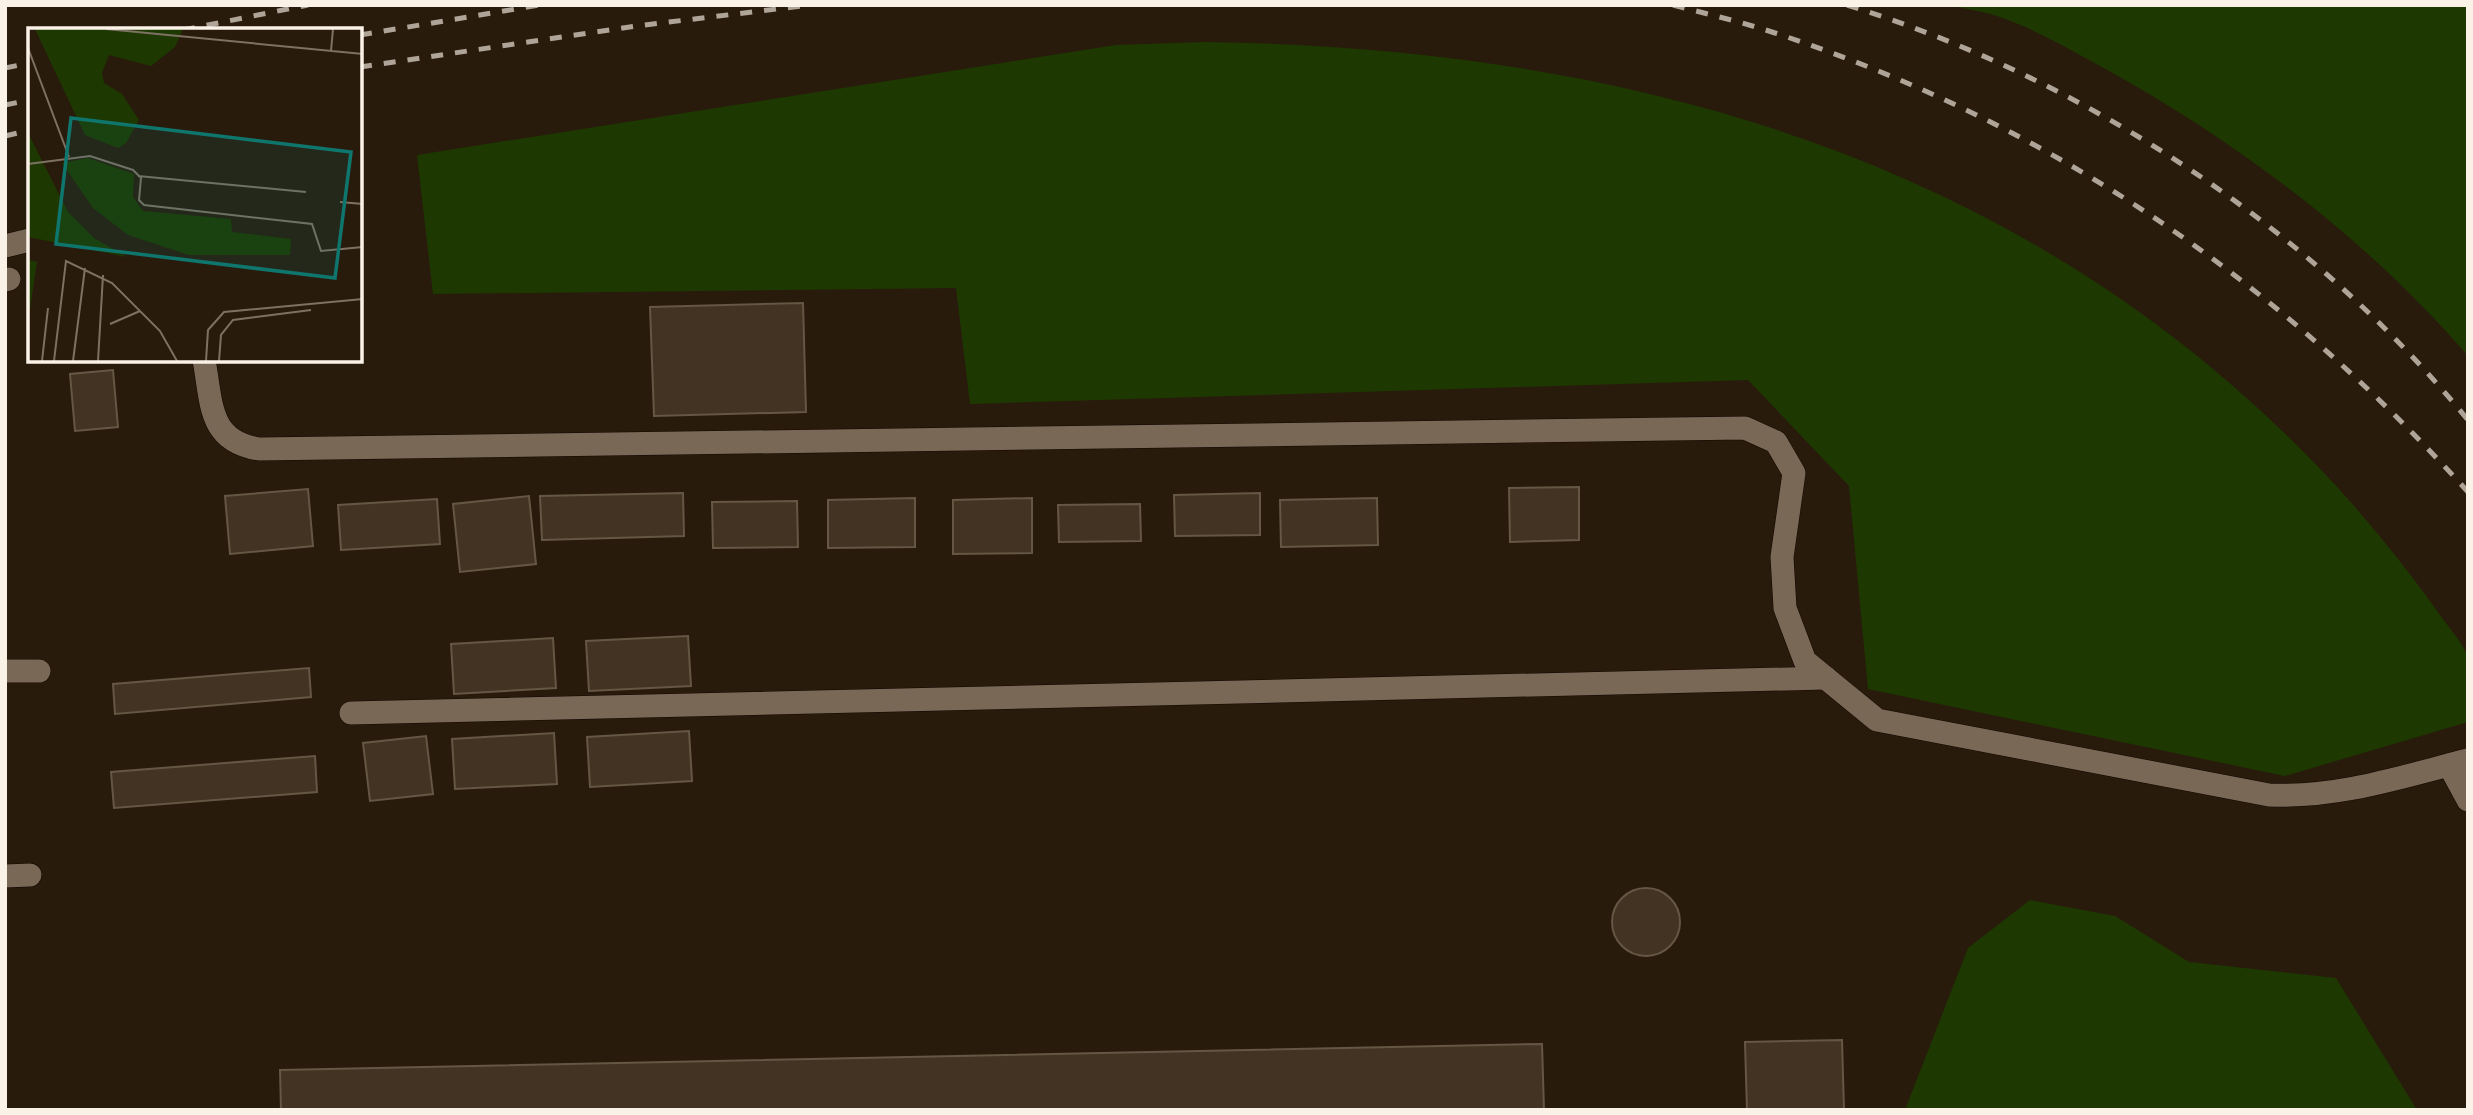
<svg xmlns="http://www.w3.org/2000/svg" width="2473" height="1115" viewBox="0 0 2473 1115" font-family="Lato,sans-serif">
  <style>
    .green { fill: #1d3901 }
    .building { fill: #423322; stroke: #665644; stroke-width: 2 }
    .lines { fill: none; stroke-linecap: round; stroke-linejoin: round }
    .lane-casing { stroke: #110600; stroke-width: 24 }
    .lane { stroke: #796856; stroke-width: 23 }
    .rail { stroke: #afa498; stroke-width: 5; stroke-dasharray: 12 12; stroke-linecap: butt }
    .inset-road { fill: none; stroke: #7d7164; stroke-width: 2 }
    .view { fill: #0f766e; fill-opacity: 0.15; stroke: #0f766e; stroke-width: 3.5 }
    .inset-edge { fill: none; stroke: #fbf2e7; stroke-width: 3.5 }
  </style>
  <rect width="100%" height="100%" fill="#291b0c"/>
  <g class="green">
    <path d="M 1950,5 L 2468,5 L 2468,356 C 2366,238 2238,142 2102,67 C 2069,49 2033,28 1997,16 C 1982,11 1965,9 1950,5 Z"/>
    <path d="M 1206,42 C 1638,48 2039,163 2339,489 C 2375,529 2409,571 2440,615 C 2448,627 2461,640 2466,653 C 2472,668 2468,704 2468,722 L 2285,776 L 1868,689 L 1849,486 L 1748,380 L 970,404 L 956,288 L 433,294 L 417,155 L 1116,45 Z"/>
    <polygon points="2030,900 2115,916 2189,962 2336,978 2417,1110 1905,1110 1968,948"/>
  </g>
  <g class="building">
    <polygon points="803,303 806,412 654,416 650,307"/>
    <polygon points="113,370 118,427 75,431 70,374"/>
    <polygon points="1579,487 1579,540 1510,542 1509,488"/>
    <polygon points="308,489 313,546 230,554 225,496"/>
    <polygon points="683,493 684,536 542,540 540,496"/>
    <polygon points="1260,493 1260,535 1175,536 1174,495"/>
    <polygon points="529,496 536,564 460,572 453,504"/>
    <polygon points="915,498 915,547 828,548 828,500"/>
    <polygon points="1032,498 1032,553 953,554 953,500"/>
    <polygon points="1377,498 1378,545 1281,547 1280,500"/>
    <polygon points="437,499 440,544 341,550 338,505"/>
    <polygon points="797,501 798,547 713,548 712,502"/>
    <polygon points="1140,504 1141,541 1059,542 1058,505"/>
    <polygon points="688,636 691,686 589,691 586,641"/>
    <polygon points="553,638 556,688 454,694 451,644"/>
    <polygon points="309,668 311,697 115,714 113,684"/>
    <polygon points="689,731 692,781 590,787 587,737"/>
    <polygon points="554,733 557,784 455,789 452,739"/>
    <polygon points="426,736 433,794 370,801 363,743"/>
    <polygon points="315,756 317,792 114,808 111,772"/>
    <circle cx="1646" cy="922" r="34"/>
    <polygon points="1842,1040 1844,1110 1747,1110 1745,1042"/>
    <polygon points="1542,1044 1544,1110 281,1110 280,1070"/>
  </g>
  <g class="lines">
    <defs>
      <g id="lane">
        <polyline points="5,246 30,240"/>
        <polyline points="5,280 9,279"/>
        <path d="M 204,360 C 212,403 208,441 259,449 L 1745,428 L 1776,442 L 1794,473 L 1782,557 L 1785,608 L 1805,661 L 1877,720 L 2269,795 C 2338,798 2401,777 2468,760"/>
        <polyline points="5,671 39,671"/>
        <polyline points="351,713 1826,678"/>
        <polyline points="2449,765 2468,800"/>
        <polyline points="5,876 30,875"/>
      </g>
    </defs>
    <use href="#lane" class="lane-casing"/>
    <use href="#lane" class="lane"/>
    <g class="rail">
      <path d="M 1673,5 C 1707,14 1742,22 1775,33 C 2049,123 2276,279 2468,492"/>
      <path d="M 1847,5 C 2085,79 2310,227 2468,420"/>
      <polyline points="183,30 308,5"/>
      <polyline points="360,35 540,5"/>
      <polyline points="360,67 636,26 810,5"/>
      <polyline points="5,68 30,63"/>
      <polyline points="5,105 30,100"/>
      <polyline points="5,136 30,130"/>
    </g>
  </g>
  <g transform="translate(28 28)">
    <rect width="334" height="334" fill="#291b0c"/>
    <path d="M 7,1 L 155,1 L 147,19 L 123,38 L 81,27 L 74,45 L 76,55 L 94,66 L 111,92 L 98,115 L 90,120 L 57,107 ZM 0,105 L 40,184 L 66,210 L 99,229 L 0,209 ZM 60,130 L 106,146 L 105,169 L 115,183 L 203,191 L 204,204 L 263,211 L 262,227 L 161,227 L 100,207 L 65,180 L 34,135 ZM 0,232 L 9,234 L 0,294 Z" fill="#1d3901"/>
    <path class="inset-road" d="M 78,1 L 335,26M 0,20 L 41,129M 303,23 L 305,1M 0,136 L 62,128 L 105,142 L 113,150 L 111,172 L 116,177 L 284,196 L 293,223 L 335,219M 110,148 L 278,164M 312,174 L 335,176M 82,296 L 112,283M 14,333 L 20,280M 26,333 L 38,233 L 84,255 L 132,303 L 149,333M 45,333 L 57,240M 70,333 L 75,247M 178,333 L 180,302 L 196,284 L 335,271M 191,333 L 193,307 L 205,292 L 283,282"/>
    <path class="view" d="M 43,90 L 323,124 L 307,250 L 28,216 Z"/>
    <rect width="334" height="334" class="inset-edge"/>
  </g>
  <rect width="2473" height="1115" fill="none" stroke="#fbf2e7" stroke-width="14"/>
</svg>
